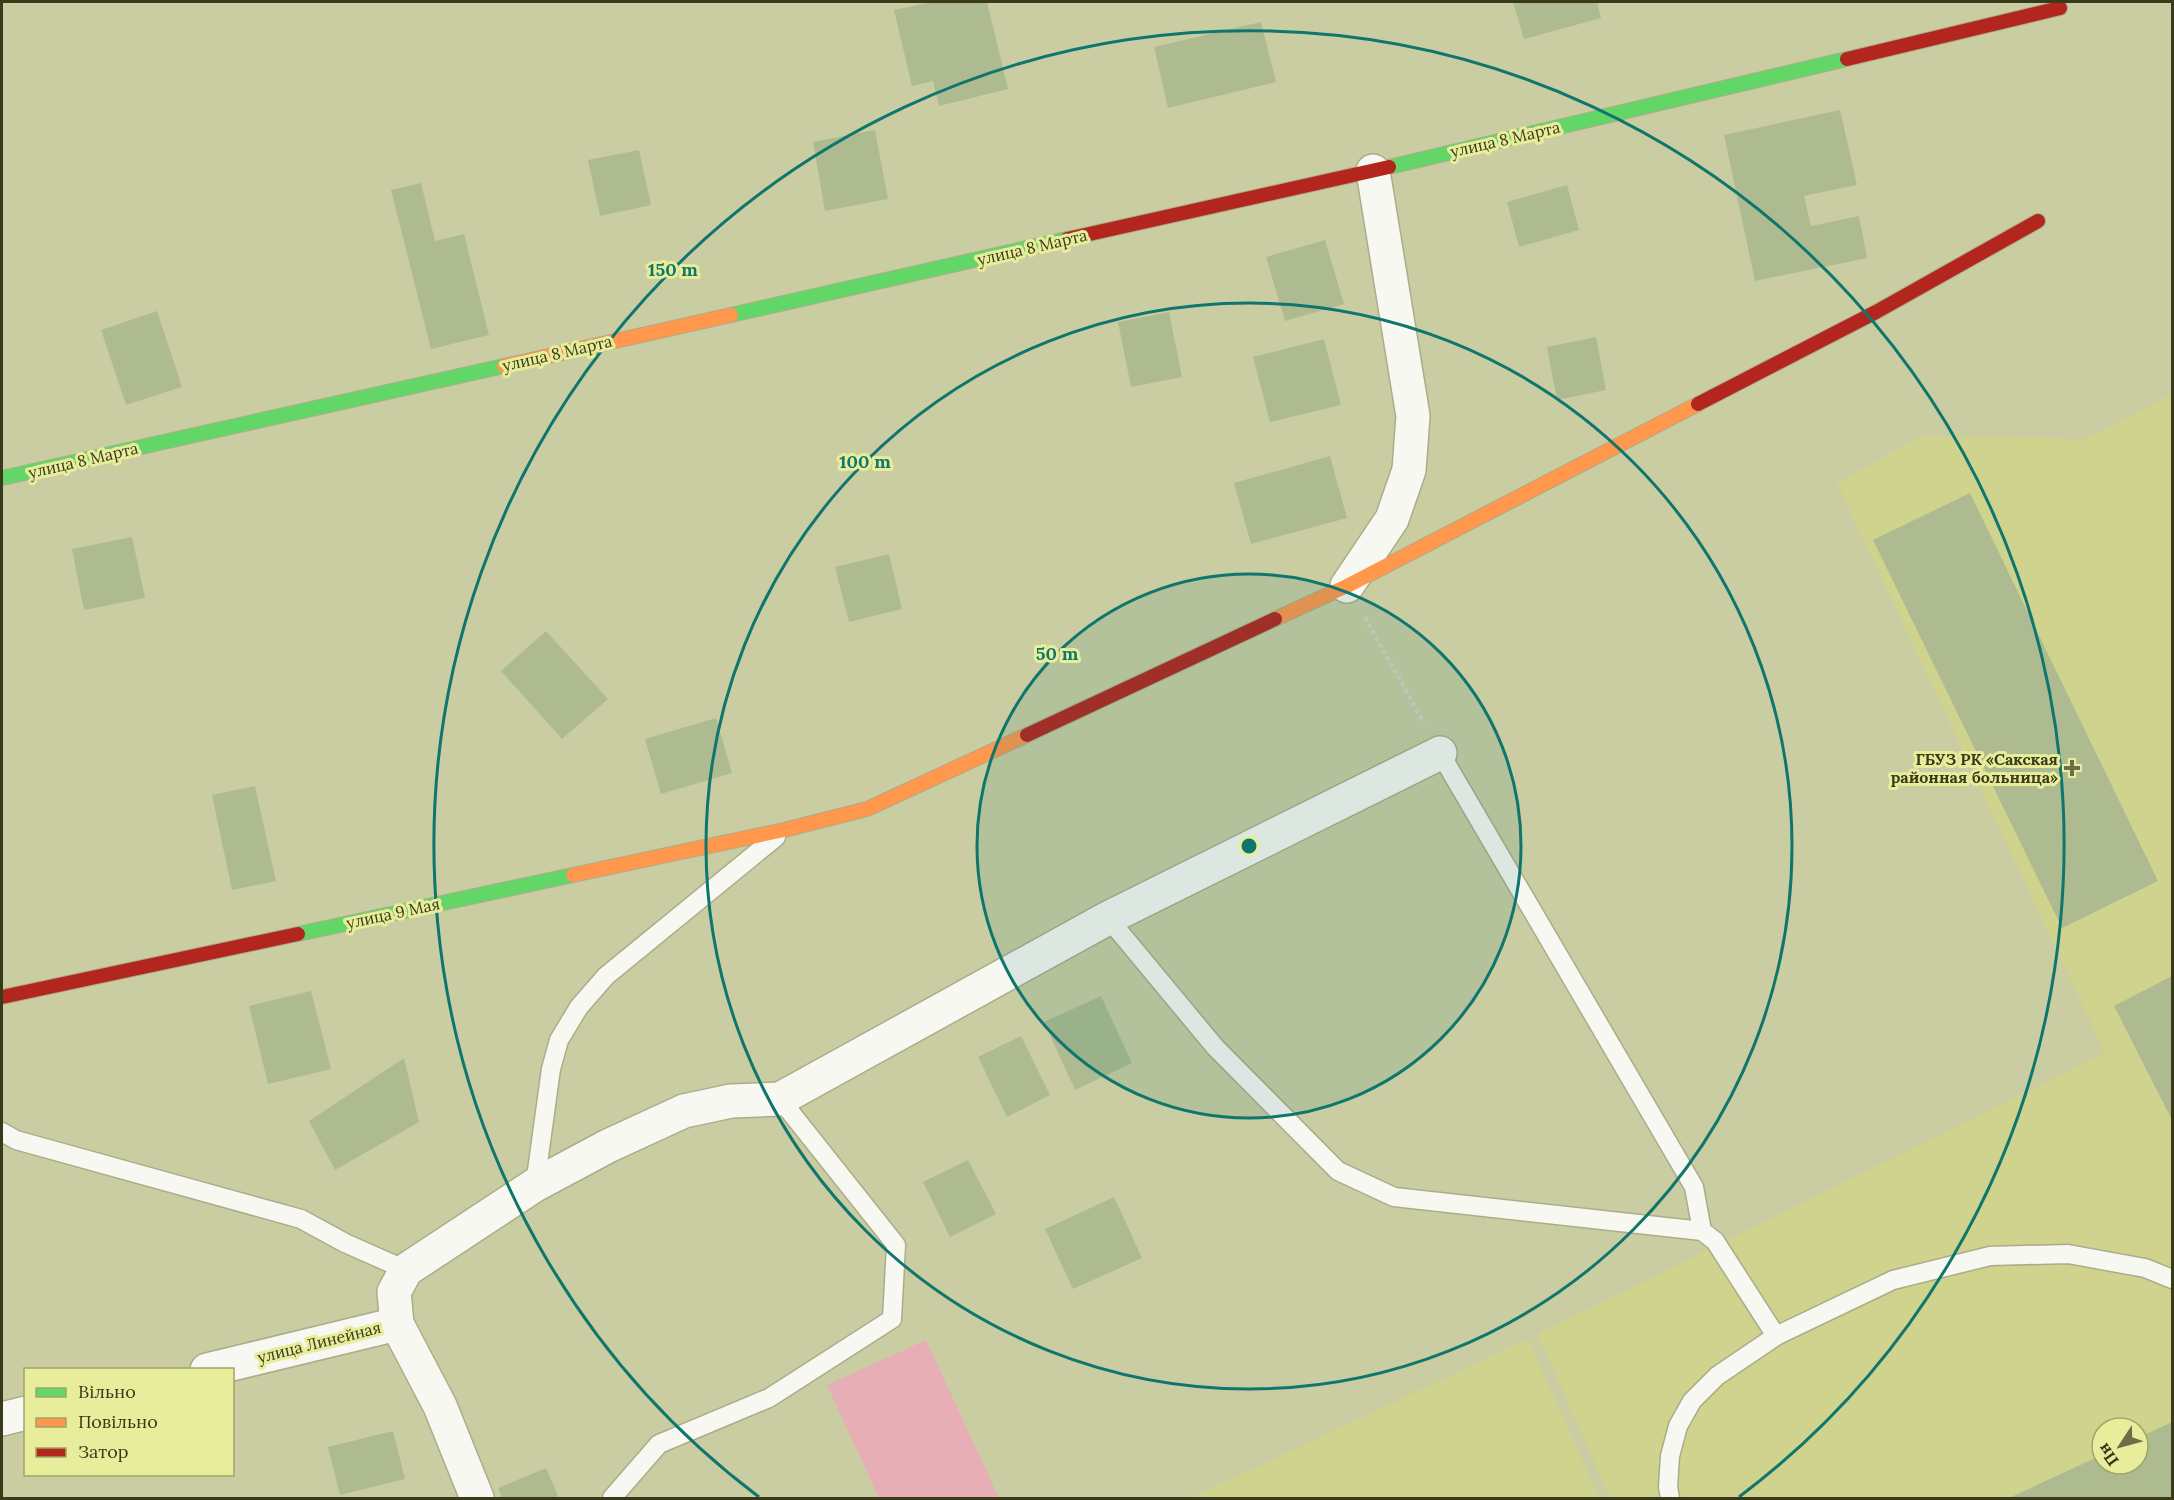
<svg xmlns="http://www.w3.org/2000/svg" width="2174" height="1500" viewBox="0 0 2174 1500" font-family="Lora,serif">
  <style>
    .built { fill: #cfd38e; fill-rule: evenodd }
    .green { fill: #e7afb5 }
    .building { fill: #aebb91 }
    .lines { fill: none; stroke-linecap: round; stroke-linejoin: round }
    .lane-casing { stroke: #abad8a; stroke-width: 21 }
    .street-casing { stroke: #abad8a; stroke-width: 36 }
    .fast-casing { stroke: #abad8a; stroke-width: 16 }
    .slow-casing { stroke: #abad8a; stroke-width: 16 }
    .jam-casing { stroke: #abad8a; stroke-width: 16 }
    .path { stroke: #d2d4c5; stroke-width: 4; stroke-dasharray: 4.5 3; stroke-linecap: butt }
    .lane { stroke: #f7f8f1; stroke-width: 18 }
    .street { stroke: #f7f8f1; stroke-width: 33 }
    .fast { stroke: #63d668; stroke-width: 14 }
    .slow { stroke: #ff974d; stroke-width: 14 }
    .jam { stroke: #b3261e; stroke-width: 14 }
    .ring { fill: none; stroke: #0f766e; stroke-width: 3 }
    .poi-dot { fill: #6c6d49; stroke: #e7ed9b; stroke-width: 2 }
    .labels { text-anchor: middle; stroke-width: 6; stroke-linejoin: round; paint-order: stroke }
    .street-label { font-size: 16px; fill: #393a19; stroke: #e7ed9b }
    .poi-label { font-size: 16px; font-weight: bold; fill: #393a19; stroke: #e7ed9b; text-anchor: end }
    .centre { fill: #0f766e; stroke: #e7ed9b; stroke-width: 3 }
    .ring-label { font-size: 18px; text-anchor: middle; font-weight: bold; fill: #0f766e; stroke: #e7ed9b; stroke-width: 6; stroke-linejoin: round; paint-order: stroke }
  </style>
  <rect width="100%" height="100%" fill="#cacda1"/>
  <g class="built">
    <path d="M 2172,394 L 2172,1498 L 1610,1498 L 1538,1334 L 2105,1053 L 1837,483 L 1922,436 L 2087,439 ZM 2102,1428 L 2138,1428 L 2138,1464 L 2102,1464 Z"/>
    <polygon points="1528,1339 1599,1498 1191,1498"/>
  </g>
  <polygon class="green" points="926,1340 999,1498 879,1498 827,1385"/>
  <g class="building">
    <polygon points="932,2 987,2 1008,89 939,106 933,81 912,86 894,10"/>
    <polygon points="1513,2 1597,2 1601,18 1524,39"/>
    <polygon points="1261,22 1276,82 1168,108 1154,47"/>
    <polygon points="1840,110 1857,185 1804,196 1811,226 1859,216 1867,258 1755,281 1724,135"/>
    <polygon points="875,130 888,199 825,211 813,142"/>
    <polygon points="639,150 651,205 600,216 588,160"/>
    <polygon points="421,183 435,241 464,234 489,335 431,349 391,190"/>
    <polygon points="1567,185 1579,230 1519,247 1507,202"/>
    <polygon points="1325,240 1344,304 1285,321 1266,257"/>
    <polygon points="157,311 182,387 126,405 101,330"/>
    <polygon points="1169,312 1182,377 1131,387 1118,322"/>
    <polygon points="1596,337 1606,390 1557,400 1547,347"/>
    <polygon points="1324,339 1341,405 1270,422 1253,357"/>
    <polygon points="1330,456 1347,518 1251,544 1234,483"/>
    <polygon points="1970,493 2158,881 2062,928 1873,540"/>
    <polygon points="132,537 145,598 84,610 72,549"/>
    <polygon points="889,554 902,609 849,622 835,567"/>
    <polygon points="546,631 608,699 562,739 501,671"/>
    <polygon points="716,718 732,773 661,794 645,739"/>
    <polygon points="255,786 276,881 232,890 212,795"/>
    <polygon points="2172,976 2172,1120 2114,1006"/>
    <polygon points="311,991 331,1069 268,1084 249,1006"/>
    <polygon points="1101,996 1132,1063 1075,1090 1044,1022"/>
    <polygon points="1021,1036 1050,1095 1007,1117 978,1057"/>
    <polygon points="404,1058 419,1122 335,1170 309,1121"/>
    <polygon points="968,1160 996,1214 950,1237 923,1182"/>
    <polygon points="1114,1197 1142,1258 1073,1289 1045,1229"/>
    <polygon points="2172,1422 2172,1498 2009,1498 2102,1455 2102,1464 2138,1464 2138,1438"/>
    <polygon points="393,1431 405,1479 340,1495 328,1447"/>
    <polygon points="546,1468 559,1498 502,1498 498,1488"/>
  </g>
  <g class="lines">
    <defs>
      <g id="lane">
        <polyline points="1440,753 1694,1187 1702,1231"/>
        <polyline points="1108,918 1215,1047 1338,1171 1394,1197 1702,1231 1715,1241 1776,1336"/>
        <polyline points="2,1132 16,1140 301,1219 345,1243 406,1270"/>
        <polyline points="535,1185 551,1069 559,1040 579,1007 606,976 776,837"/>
        <polyline points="612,1498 659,1444 769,1398 892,1319 896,1245 780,1099"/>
        <polyline points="1670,1498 1668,1487 1670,1456 1678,1426 1692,1401 1717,1376 1776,1336 1893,1280 1990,1256 2068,1254 2145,1268 2172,1279"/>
      </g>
      <g id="street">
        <polyline points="1347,586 1392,519 1409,470 1413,416 1373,171"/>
        <polyline points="207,1370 397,1324"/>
        <polyline points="2,1419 26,1413"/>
        <polyline points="477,1498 440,1406 397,1324 394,1292 406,1270 535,1185 608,1146 684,1111 731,1101 780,1099 1108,918 1440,753"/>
      </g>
      <g id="fast">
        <polyline points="1389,167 1847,59"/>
        <polyline points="731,315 1067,239"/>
        <polyline points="2,478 504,366"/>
        <polyline points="298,934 573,875"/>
      </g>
      <g id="slow">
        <polyline points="504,366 731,315"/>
        <polyline points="1275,619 1347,586 1698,404"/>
        <polyline points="573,875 784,830 867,809 1027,735"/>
      </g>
      <g id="jam">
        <polyline points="1847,59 2060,8"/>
        <polyline points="1067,239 1389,167"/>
        <polyline points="1698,404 1876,312 2038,221"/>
        <polyline points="1027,735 1275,619"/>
        <polyline points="2,997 298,934"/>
      </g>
    </defs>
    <use href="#lane" class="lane-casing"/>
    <use href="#street" class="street-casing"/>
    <use href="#fast" class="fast-casing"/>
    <use href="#slow" class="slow-casing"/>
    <use href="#jam" class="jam-casing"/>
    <polyline class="path" points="1365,617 1424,723"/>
    <use href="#lane" class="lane"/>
    <use href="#street" class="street"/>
    <use href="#fast" class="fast"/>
    <use href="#slow" class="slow"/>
    <use href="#jam" class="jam"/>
  </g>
  <circle cx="1249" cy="846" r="272" fill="#0f766e" fill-opacity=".12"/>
  <g class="ring">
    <circle cx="1249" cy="846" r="272"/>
    <circle cx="1249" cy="846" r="543"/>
    <path d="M759 1497A815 815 0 1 1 1739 1497"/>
  </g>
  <path class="poi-dot" d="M2069 759h6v6h6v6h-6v6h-6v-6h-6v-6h6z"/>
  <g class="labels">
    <g class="street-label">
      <text transform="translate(1505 139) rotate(-13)" y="6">улица 8 Марта</text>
      <text transform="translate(1032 247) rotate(-13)" y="6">улица 8 Марта</text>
      <text transform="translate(557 353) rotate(-13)" y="6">улица 8 Марта</text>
      <text transform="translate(83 460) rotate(-13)" y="6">улица 8 Марта</text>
      <text transform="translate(393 913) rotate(-12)" y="6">улица 9 Мая</text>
      <text transform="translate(319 1342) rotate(-14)" y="6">улица Линейная</text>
    </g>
    <g class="poi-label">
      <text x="2058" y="765">ГБУЗ РК «Сакская<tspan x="2058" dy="18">районная больница»</tspan></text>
    </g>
  </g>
  <circle cx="1249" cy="846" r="9" class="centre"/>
  <g class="ring-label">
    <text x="673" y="276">150 m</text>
    <text x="865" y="468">100 m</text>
    <text x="1057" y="660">50 m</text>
  </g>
  <rect width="2174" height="1500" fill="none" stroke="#393a19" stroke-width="6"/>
  <rect x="24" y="1368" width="210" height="108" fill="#e7ed9b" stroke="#a1a567" stroke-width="1.5"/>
  <rect x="36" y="1388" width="30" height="9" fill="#63d668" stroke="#a1a567" stroke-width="1.5"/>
  <text x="78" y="1398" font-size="18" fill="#393a19">Вільно</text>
  <rect x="36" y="1418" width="30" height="9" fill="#ff974d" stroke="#a1a567" stroke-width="1.5"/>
  <text x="78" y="1428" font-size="18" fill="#393a19">Повільно</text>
  <rect x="36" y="1448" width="30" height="9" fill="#b3261e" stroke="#a1a567" stroke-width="1.5"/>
  <text x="78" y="1458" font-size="18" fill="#393a19">Затор</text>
  <g transform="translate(2120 1446) rotate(234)"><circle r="28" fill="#e7ed9b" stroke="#a1a567" stroke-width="1.5"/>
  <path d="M0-4.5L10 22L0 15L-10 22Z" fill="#6c6d49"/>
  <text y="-9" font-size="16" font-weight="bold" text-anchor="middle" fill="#393a19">Пн</text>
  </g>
</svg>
